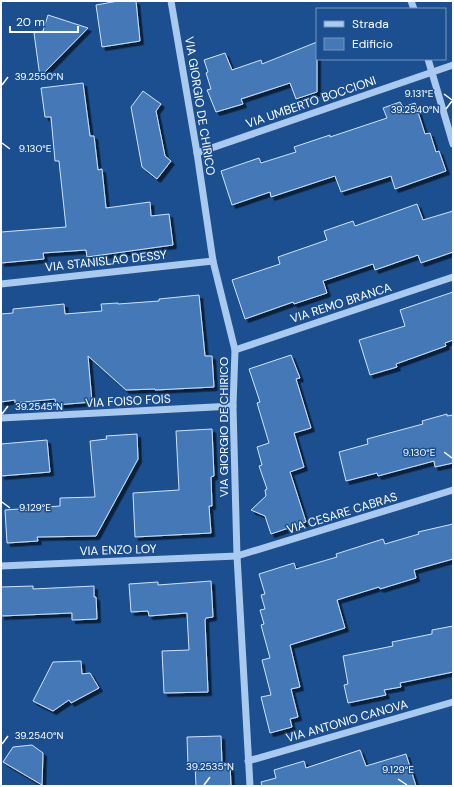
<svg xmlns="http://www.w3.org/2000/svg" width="454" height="787" viewBox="0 0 454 787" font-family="'DM Sans',sans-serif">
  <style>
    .building { fill: #4478b7; stroke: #cfe3fa; filter: url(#shadow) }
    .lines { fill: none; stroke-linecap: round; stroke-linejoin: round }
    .minor { stroke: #a9c9ee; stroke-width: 7 }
    .ticks { fill: none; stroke: #fff; stroke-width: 1.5 }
    .labels { text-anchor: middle; stroke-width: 3; stroke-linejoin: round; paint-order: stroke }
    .street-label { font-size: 12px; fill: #fff; stroke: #1b4f8f }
    .ticks-label { font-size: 10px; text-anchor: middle; fill: #fff; stroke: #1b4f8f; stroke-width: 3; stroke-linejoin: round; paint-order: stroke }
  </style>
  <defs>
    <filter id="shadow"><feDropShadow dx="3.5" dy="3.5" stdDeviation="0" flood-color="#0009"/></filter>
  </defs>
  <rect width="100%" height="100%" fill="#1b4f8f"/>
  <g class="building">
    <polygon points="118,1 136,1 140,41 102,47 96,5"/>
    <polygon points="48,15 88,28 40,77 34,33 43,31"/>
    <polygon points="317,42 317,92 296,99 290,83 241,99 243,104 216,112 207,90 211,89 206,73 208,72 204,60 225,53 232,70 261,60 262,64"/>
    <polygon points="83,83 90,136 94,136 98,170 102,169 106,208 150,202 151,216 169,214 173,245 87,257 86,250 43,253 44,259 1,263 1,232 66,227 59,161 55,161 51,117 45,117 41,88"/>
    <polygon points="143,91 161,104 156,111 165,156 171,161 157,179 142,167 131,107"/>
    <polygon points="400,102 403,107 415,103 425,134 430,133 436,152 439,151 446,171 395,189 391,176 341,192 335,176 271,197 270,192 232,205 221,171 259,158 261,163 296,152 294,147 330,135 330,137 387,118 383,108"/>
    <polygon points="417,204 423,220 453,211 453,252 421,263 418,255 375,270 373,264 323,281 327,293 294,304 293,302 245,319 232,280 280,264 278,257 327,240 324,231 353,221 355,226"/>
    <polygon points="453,292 453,340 445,343 446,346 396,364 397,367 370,375 359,340 405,326 400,310"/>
    <polygon points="199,295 205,356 212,356 214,387 155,390 155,389 126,390 88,356 92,402 56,405 55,399 15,403 15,400 1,402 1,314 13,313 13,309 64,304 65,314 102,311 101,304 118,303 118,304 159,301 159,299"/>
    <polygon points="291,355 300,378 296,379 311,428 294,433 304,467 290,472 306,522 271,534 265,516 251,510 266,496 265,490 267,489 259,466 262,465 257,447 269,443 257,403 260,402 249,369"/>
    <polygon points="447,414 447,416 453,415 453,463 435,467 434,461 378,476 377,473 346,481 339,452 368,444 367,439 423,424 422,421"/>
    <polygon points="212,429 214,476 211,477 212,506 209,506 211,533 135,537 133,493 179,490 176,431"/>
    <polygon points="137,434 138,459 96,536 37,537 38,541 7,543 5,510 60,506 60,498 95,497 90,441 107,439 106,436"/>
    <polygon points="47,440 50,472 1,476 1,444"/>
    <polygon points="453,524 453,559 414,570 416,578 380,589 379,587 337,600 345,628 290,645 300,687 291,689 298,717 290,719 292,727 270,733 261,697 271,695 262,660 270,658 261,625 264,624 260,610 265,609 261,595 265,594 259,574 294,563 296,569 337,557 336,554 383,539 385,544 419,534 418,532"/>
    <polygon points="211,581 213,617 206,618 205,620 208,692 164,693 162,651 189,650 187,613 149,616 148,611 131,612 129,584 158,582 158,585"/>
    <polygon points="33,586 33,589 94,586 94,597 96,597 97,619 72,620 72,613 1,616 1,587"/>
    <polygon points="453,626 453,672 400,683 401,687 384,690 386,695 348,703 344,685 348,684 343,656 393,646 392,642 432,634 432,630"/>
    <polygon points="81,661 82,674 90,673 99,688 71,703 69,700 53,711 33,701 53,662"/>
    <polygon points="221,736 222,764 230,764 231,786 196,786 195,765 188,765 187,737"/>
    <polygon points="32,745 43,753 42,785 3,762 13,747"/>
    <polygon points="360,750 366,766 406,754 416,786 262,786 261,782 276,778 274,770 304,761 306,768"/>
  </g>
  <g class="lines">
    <g class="minor">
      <polyline points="171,1 197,153 213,261 235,350 233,406 237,556 250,786"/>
      <polyline points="411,1 414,9"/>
      <polyline points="428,59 453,144"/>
      <polyline points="197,153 453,65"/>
      <polyline points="1,284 213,261"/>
      <polyline points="235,350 453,277"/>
      <polyline points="1,418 233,406"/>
      <polyline points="1,566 237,556 453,490"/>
      <polyline points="248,761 453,702"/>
    </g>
  </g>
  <path class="ticks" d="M 2,85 L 8,77M 444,94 L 452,100M 446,109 L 452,101M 2,143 L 10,149M 2,414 L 8,406M 444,452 L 452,458M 2,502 L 10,508M 2,744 L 8,736M 398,779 L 407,785M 204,785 L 210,777"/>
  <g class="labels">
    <g class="street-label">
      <text transform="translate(311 102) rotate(-19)" y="4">VIA UMBERTO BOCCIONI</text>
      <text transform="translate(200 106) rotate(81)" y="4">VIA GIORGIO DE CHIRICO</text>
      <text transform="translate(106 261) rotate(-6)" y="4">VIA STANISLAO DESSY</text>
      <text transform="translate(341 303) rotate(-18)" y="4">VIA REMO BRANCA</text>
      <text transform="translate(128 401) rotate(-3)" y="4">VIA FOISO FOIS</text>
      <text transform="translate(224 427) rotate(-90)" y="4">VIA GIORGIO DE CHIRICO</text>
      <text transform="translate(342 513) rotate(-17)" y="4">VIA CESARE CABRAS</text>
      <text transform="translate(118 550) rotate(-2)" y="4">VIA ENZO LOY</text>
      <text transform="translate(347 721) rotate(-16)" y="4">VIA ANTONIO CANOVA</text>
    </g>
  </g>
  <g class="ticks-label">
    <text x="39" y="80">39.2550°N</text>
    <text x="419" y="97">9.131°E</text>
    <text x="415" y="113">39.2540°N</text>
    <text x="35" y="152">9.130°E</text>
    <text x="39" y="410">39.2545°N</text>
    <text x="419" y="456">9.130°E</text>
    <text x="35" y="511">9.129°E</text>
    <text x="39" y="739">39.2540°N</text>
    <text x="210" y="770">39.2535°N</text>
    <text x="398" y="773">9.129°E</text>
  </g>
  <rect width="454" height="787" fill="none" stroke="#ffffff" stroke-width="4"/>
  <rect x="316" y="8" width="130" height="52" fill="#1b4f8f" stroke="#7695bc"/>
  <rect x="324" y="21" width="20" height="6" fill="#a9c9ee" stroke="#7695bc"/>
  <text x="352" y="28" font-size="12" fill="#ffffff">Strada</text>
  <rect x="324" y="38" width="20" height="12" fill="#4478b7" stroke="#7695bc"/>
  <text x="352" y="48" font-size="12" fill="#ffffff">Edificio</text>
  <path d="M10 26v6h68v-6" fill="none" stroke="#ffffff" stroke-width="2"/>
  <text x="16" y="26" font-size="12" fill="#ffffff" stroke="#1b4f8f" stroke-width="3" paint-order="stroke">20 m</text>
</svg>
